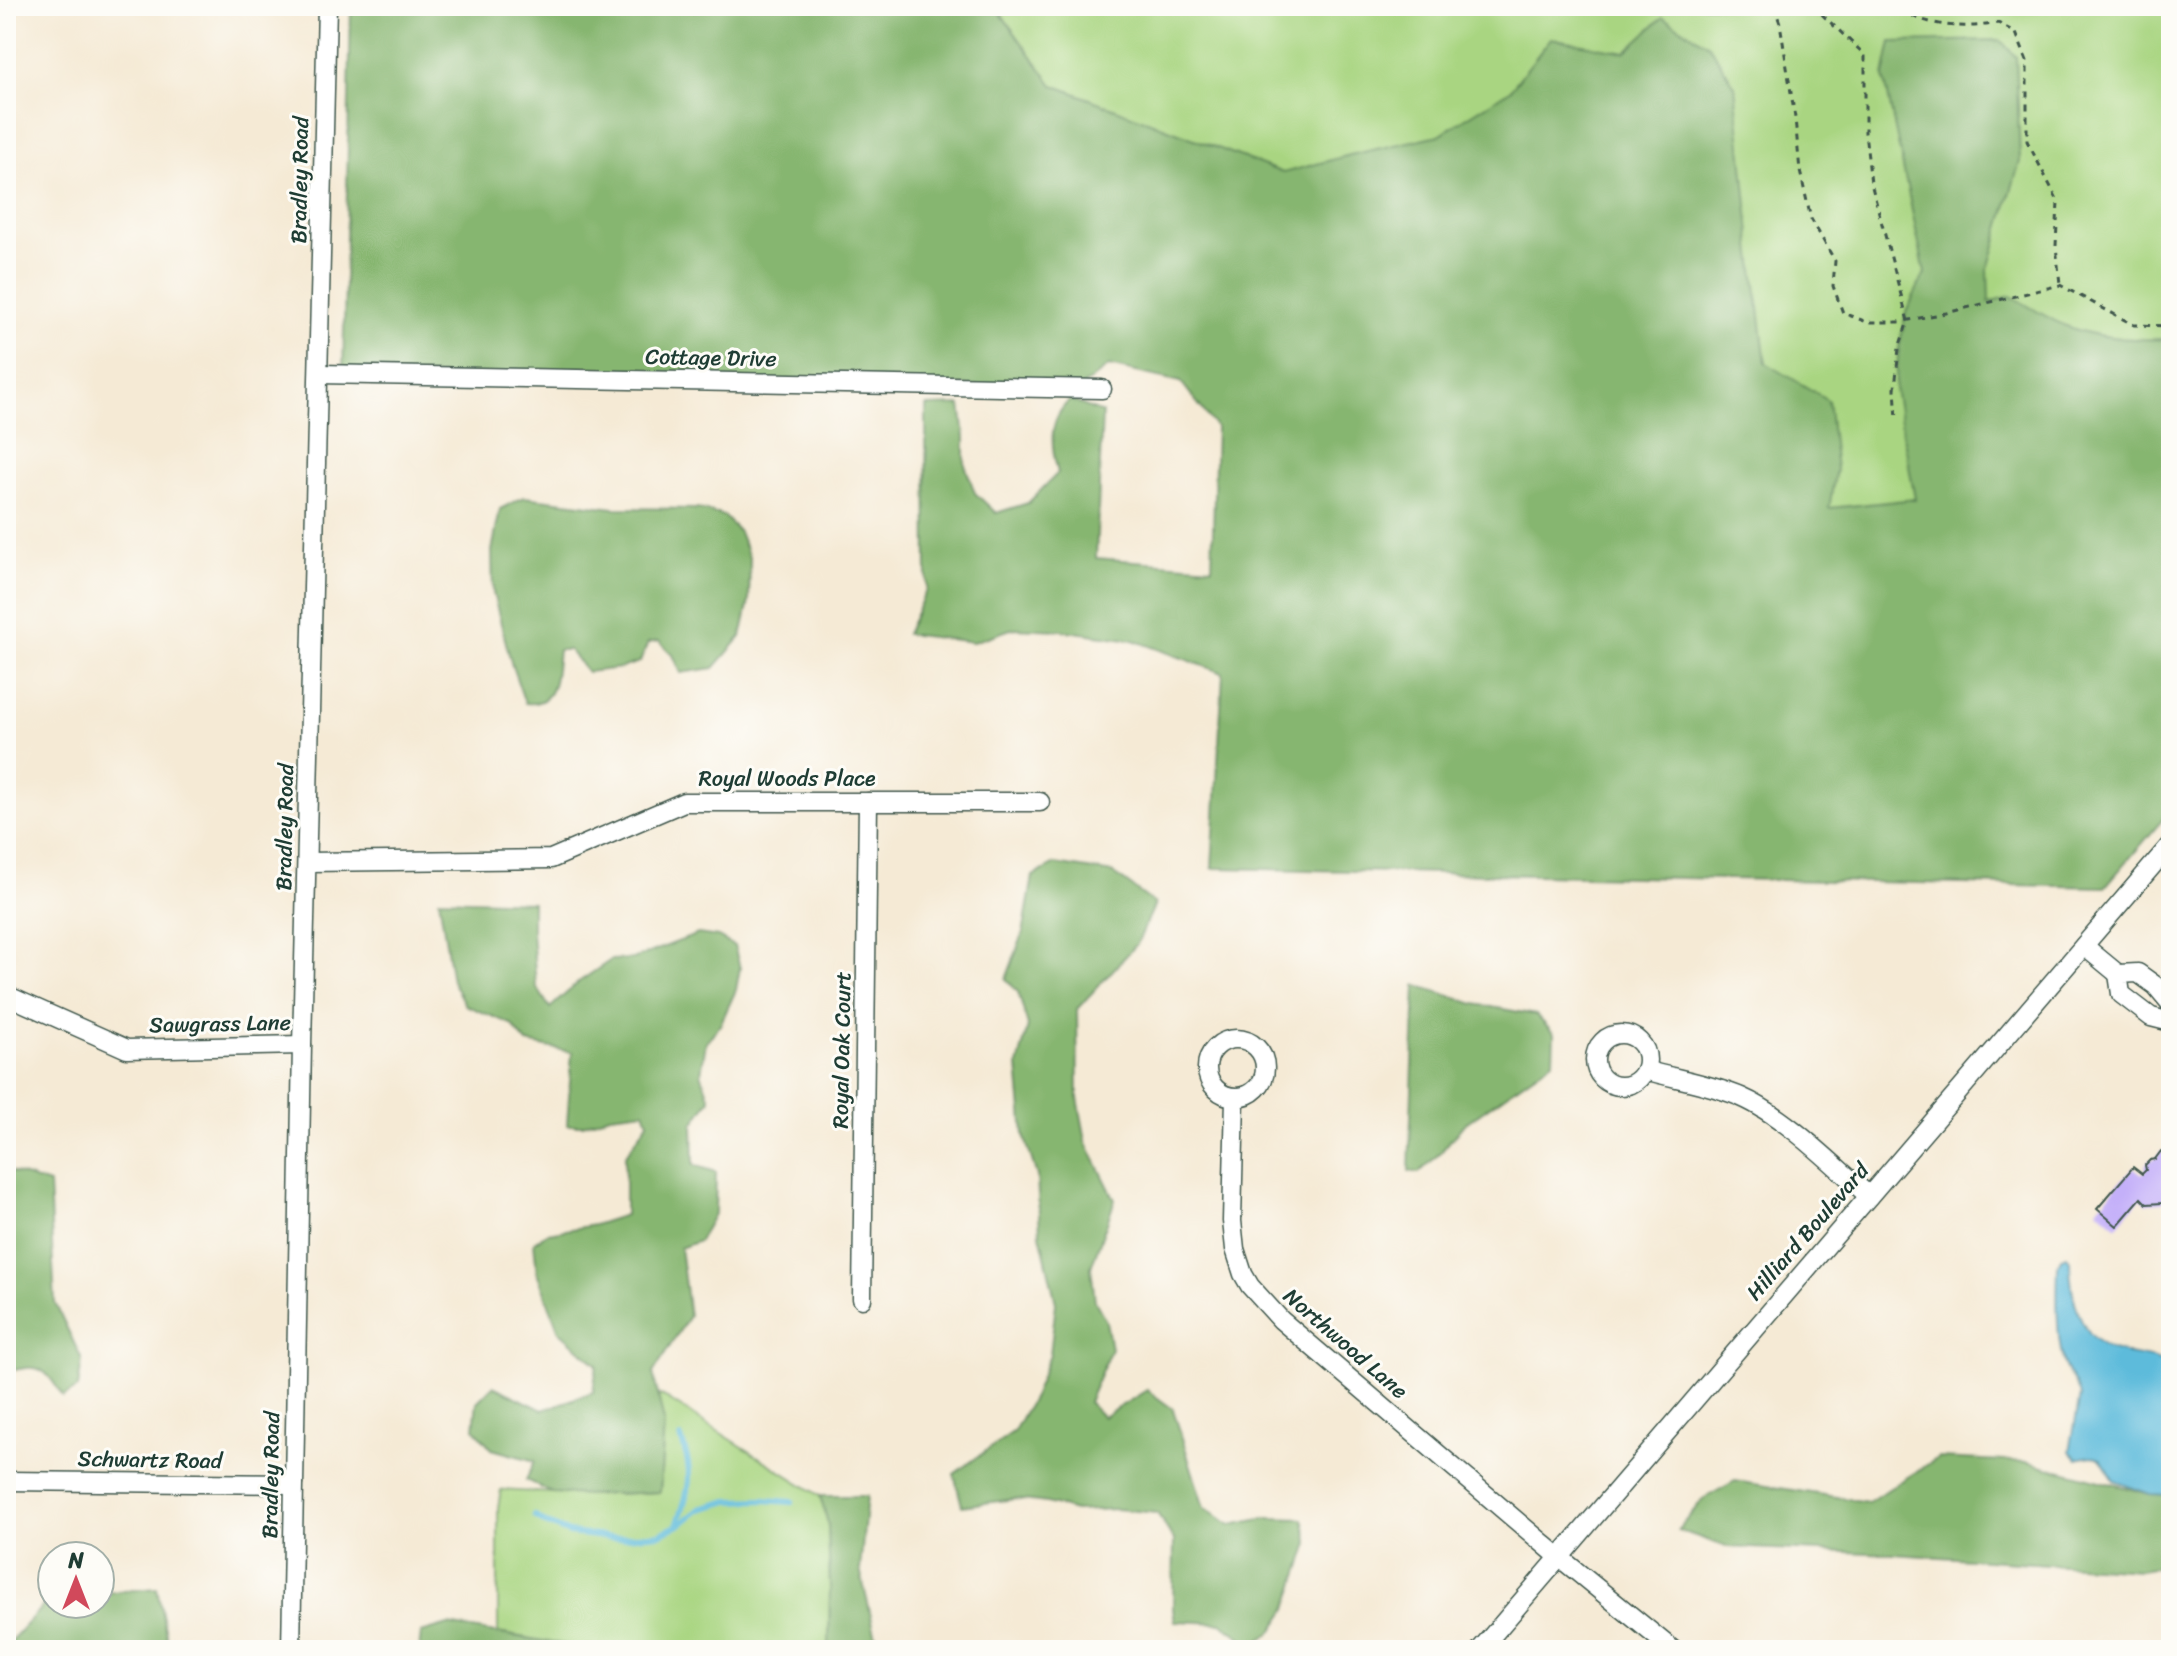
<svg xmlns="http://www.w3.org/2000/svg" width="2177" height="1656" viewBox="0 0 2177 1656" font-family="Sriracha,sans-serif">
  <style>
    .green { fill: #a9d581; stroke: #64895a; stroke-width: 2 }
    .forest { fill: #86b66f; stroke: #527a52; stroke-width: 2 }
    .water { fill: #5dbbdb; stroke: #3e7c88; stroke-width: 2 }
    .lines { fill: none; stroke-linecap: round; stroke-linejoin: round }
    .stream { stroke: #5dbbdb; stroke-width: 6 }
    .building { fill: #c4b0f9 }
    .minor-casing { stroke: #3f574c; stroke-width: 21 }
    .path { stroke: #3f574c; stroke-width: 3; stroke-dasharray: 6 6; stroke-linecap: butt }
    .minor { stroke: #fff; stroke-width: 18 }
    .labels { text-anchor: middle; stroke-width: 6; stroke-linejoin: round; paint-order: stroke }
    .street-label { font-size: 22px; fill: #1f3d34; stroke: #fdfcf7 }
  </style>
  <rect width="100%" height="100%" fill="#fdfcf7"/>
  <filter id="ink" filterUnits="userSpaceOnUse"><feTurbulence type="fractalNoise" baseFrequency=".0125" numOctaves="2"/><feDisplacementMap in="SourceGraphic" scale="16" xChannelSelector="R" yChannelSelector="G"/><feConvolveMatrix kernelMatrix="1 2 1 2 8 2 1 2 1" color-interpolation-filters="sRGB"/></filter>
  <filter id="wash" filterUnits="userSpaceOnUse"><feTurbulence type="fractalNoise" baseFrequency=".006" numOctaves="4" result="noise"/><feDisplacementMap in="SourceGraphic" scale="32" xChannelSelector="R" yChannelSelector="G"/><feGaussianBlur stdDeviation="1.8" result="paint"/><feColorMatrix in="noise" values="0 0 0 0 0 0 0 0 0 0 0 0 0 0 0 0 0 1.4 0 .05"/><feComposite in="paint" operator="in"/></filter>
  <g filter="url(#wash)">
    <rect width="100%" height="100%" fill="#f5ead5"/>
    <g class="green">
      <polygon points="995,6 2171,6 2171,473 1829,509 1319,187 1053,85"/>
      <polygon points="661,1395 820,1496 828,1523 830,1587 829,1650 595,1650 498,1633 498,1507 501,1490 587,1495 660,1492 664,1422 658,1397"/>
    </g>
    <g class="forest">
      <path d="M 351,6 L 995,6 L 1053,85 L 1283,173 L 1350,155 L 1439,135 L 1510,90 L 1551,38 L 1625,52 L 1663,17 L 1709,45 L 1735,86 L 1752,254 L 1766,363 L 1828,400 L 1836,469 L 1829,508 L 1915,499 L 1895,389 L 1899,348 L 1906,312 L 1925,273 L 1884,76 L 1891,42 L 2000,40 L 2016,57 L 2020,161 L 1988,269 L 1989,302 L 2011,296 C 2029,306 2047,318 2066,326 C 2099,339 2136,340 2171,339 L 2171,810 L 2105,887 L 1212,868 L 1223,673 L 1133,640 L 1060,630 L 1014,628 L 973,642 L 906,634 L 927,589 L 926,406 L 961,405 L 965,437 L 965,465 L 975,493 L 996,513 L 1028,503 L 1058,473 C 1051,446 1047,421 1070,400 L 1102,413 L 1096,558 L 1212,567 L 1216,427 L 1181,382 L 1109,366 L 1080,388 L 343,374 Z"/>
      <path d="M 524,497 L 614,508 L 699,509 L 724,516 L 739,532 L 750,560 L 749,601 L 741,637 L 714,668 L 681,673 L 673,655 L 659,641 L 648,643 L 640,662 L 621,668 L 587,672 L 569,650 L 558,650 C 555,673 558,707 525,703 L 512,666 L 493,593 L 492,551 L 500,509 Z"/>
      <polygon points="1055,864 1113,873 1155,904 1137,944 1077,1009 1078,1098 1086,1141 1115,1200 1091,1267 1095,1301 1106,1321 1111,1349 1088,1402 1103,1417 1147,1390 1173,1409 1204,1508 1231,1525 1267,1518 1303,1519 1309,1543 1287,1609 1271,1633 1252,1645 1221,1623 1175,1621 1173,1609 1174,1540 1157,1513 1116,1509 1075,1511 1047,1503 1015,1499 962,1506 954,1474 1014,1431 1034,1395 1050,1354 1056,1303 1040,1234 1037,1176 1024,1135 1018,1065 1028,1026 1018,992 1006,979 1023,934 1033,876"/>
      <polygon points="439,899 532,902 532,931 536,986 550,1008 580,981 611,960 633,959 698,934 718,937 734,946 740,968 736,990 720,1025 706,1042 701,1073 710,1099 693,1124 694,1165 716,1172 715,1212 699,1241 680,1248 689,1316 653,1373 664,1422 660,1492 587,1495 552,1493 526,1480 535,1461 492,1449 474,1428 477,1402 493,1386 543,1410 593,1392 597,1365 559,1331 537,1272 534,1242 548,1233 594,1225 625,1215 625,1156 648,1122 644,1111 610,1115 583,1125 567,1125 572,1052 527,1043 511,1024 465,1005 452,981"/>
      <polygon points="1416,985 1475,1004 1536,1015 1554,1034 1553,1061 1463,1125 1441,1152 1419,1173 1409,1171"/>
      <path d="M 6,1170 L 49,1184 L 55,1303 L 82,1360 L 78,1388 L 63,1397 C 44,1367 41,1363 6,1372 Z"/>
      <polygon points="1938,1458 2028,1462 2150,1494 2171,1495 2171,1565 2140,1570 1893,1554 1727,1547 1678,1530 1703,1499 1735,1481 1868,1502"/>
      <polygon points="820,1496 867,1496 860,1570 879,1650 829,1650 830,1587 828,1523"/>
      <polygon points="157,1588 169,1650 6,1650 6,1646 50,1598 52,1597 52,1604 100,1604 100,1593"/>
      <polygon points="448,1625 595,1650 604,1650 419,1650 421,1633"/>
    </g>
    <path class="water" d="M 2067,1256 L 2070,1261 C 2070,1294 2079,1340 2116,1351 C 2135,1357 2154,1355 2171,1367 L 2171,1495 L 2150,1494 L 2114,1481 C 2100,1463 2107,1450 2077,1459 L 2070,1451 L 2080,1396 C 2077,1382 2066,1374 2063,1361 C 2056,1331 2057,1296 2058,1265 L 2061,1258 Z"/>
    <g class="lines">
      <g class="stream">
        <polyline points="535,1516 545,1523 569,1533 613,1538 660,1534 681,1524 700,1509 729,1501 763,1500 792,1502"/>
        <path d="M 677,1526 C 689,1490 695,1475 681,1438"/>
      </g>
    </g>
    <g id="blocks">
      <polygon class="building" points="2161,1151 2171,1158 2171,1210 2167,1207 2167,1198 2162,1203 2147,1204 2141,1198 2117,1226 2097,1209 2133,1167 2142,1174 2146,1170 2145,1165 2150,1160 2155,1159"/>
    </g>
  </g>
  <g filter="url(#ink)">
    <use href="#blocks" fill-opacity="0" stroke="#3f574c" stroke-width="2"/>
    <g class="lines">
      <defs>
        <g id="minor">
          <polyline points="319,374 1102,389"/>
          <polyline points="307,862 551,859 684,802 1040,802"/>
          <polyline points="2084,946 2118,974"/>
          <polyline points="6,995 127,1049 302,1045"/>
          <polyline points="2171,1004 2156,986 2138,973 2118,974 2121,994 2151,1017 2171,1022"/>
          <circle cx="1621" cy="1060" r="26"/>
          <circle cx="1236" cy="1068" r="29"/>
          <path d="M 1645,1070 C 1676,1079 1711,1084 1741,1097 C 1785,1116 1832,1164 1869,1196"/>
          <polyline points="1235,1098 1232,1221 1235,1249 1243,1274 1250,1286 1281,1320 1559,1557 1673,1650"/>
          <polyline points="862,1299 868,802"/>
          <polyline points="6,1481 294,1484"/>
          <polyline points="291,1650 302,1045 327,6"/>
          <polyline points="1480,1650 2171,844"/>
        </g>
      </defs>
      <use href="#minor" class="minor-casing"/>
      <g class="path">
        <polyline points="1774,6 1780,23 1795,118 1800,171 1811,219 1835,261 1833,286 1843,313 1867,322 1899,322 1946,313 2060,285 2134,325 2171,326"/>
        <polyline points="1813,6 1865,55 1865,133 1871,183 1908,321 1899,348 1895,389 1897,419"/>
        <path d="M 1891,6 C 1926,26 1959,30 1998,23 L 2016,33 L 2027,61 L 2027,141 L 2058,201 L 2056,246 L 2060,284"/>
      </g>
      <use href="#minor" class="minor"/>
    </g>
  </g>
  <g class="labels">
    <g class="street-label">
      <text transform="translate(299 180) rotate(-89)" y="8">Bradley Road</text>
      <text transform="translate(711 357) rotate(1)" y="8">Cottage Drive</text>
      <text x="787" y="786">Royal Woods Place</text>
      <text transform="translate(284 827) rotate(-89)" y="8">Bradley Road</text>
      <text transform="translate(220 1023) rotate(-1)" y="8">Sawgrass Lane</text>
      <text transform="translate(841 1050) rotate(-89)" y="8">Royal Oak Court</text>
      <text transform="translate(1807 1231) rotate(-49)" y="8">Hilliard Boulevard</text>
      <text transform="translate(1346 1343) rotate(41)" y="8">Northwood Lane</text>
      <text transform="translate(150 1459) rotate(1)" y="8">Schwartz Road</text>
      <text transform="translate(270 1475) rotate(-89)" y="8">Bradley Road</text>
    </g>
  </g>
  <rect width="2177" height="1656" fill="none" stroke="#fdfcf7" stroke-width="32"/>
  <g transform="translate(76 1580)"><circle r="38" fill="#fdfcf7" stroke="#a4b0a9" stroke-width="2"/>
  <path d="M0-6L14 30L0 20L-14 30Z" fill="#d1495b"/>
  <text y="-12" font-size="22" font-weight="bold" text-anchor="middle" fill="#1f3d34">N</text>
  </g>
</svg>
